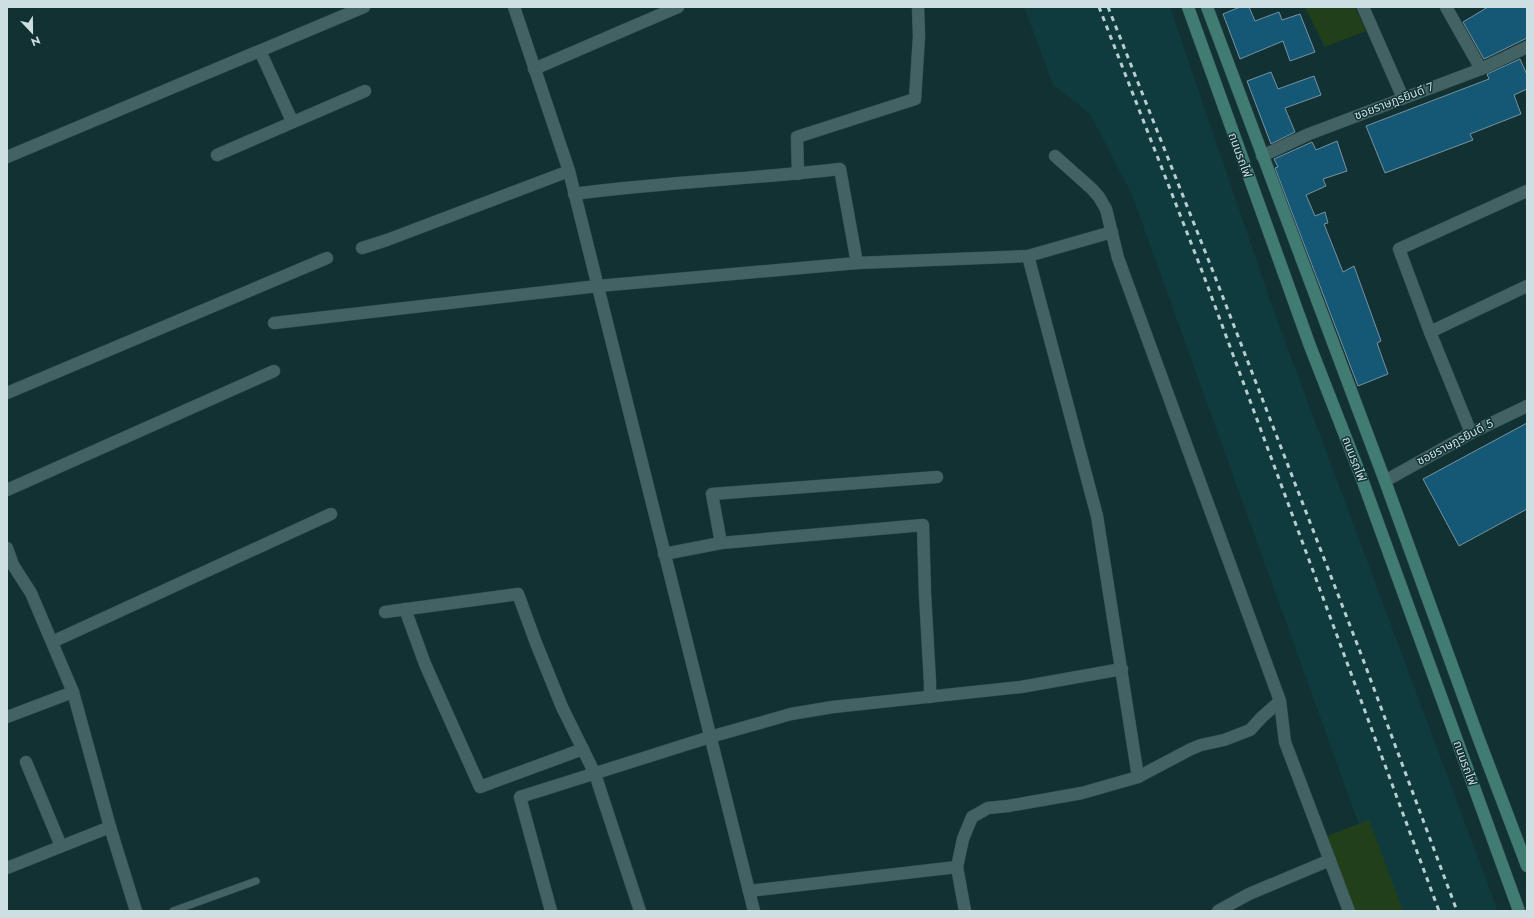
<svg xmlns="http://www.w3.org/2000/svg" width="1534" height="918" viewBox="0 0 1534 918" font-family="Jost,'Noto Sans Thai',sans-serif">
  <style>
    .built { fill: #0f3b3f }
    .green { fill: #214019 }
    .building { fill: #155876; stroke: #7892a1 }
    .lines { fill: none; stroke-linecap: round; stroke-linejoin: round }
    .lane-casing { stroke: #354c4e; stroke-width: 8 }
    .street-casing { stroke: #354c4e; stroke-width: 13 }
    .secondary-casing { stroke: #354c4e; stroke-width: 13 }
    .lane { stroke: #426264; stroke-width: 7 }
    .street { stroke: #426264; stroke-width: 12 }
    .secondary { stroke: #417c73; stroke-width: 12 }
    .rail { stroke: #b9cdce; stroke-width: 3; stroke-dasharray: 5 5; stroke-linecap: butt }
    .labels { text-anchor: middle; stroke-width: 3; stroke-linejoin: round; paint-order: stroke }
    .street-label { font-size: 12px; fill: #cddfe0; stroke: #113133 }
  </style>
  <rect width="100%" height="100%" fill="#113133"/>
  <polygon class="built" points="1024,7 1170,7 1276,317 1498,911 1390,911 1132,195 1090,114 1053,85"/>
  <g class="green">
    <polygon points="1305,7 1355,7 1366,31 1325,47"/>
    <polygon points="1369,820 1403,911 1355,911 1327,836"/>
  </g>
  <g class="building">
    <polygon points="1240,7 1249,7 1255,21 1279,12 1282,20 1300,14 1315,52 1290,61 1283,41 1240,59 1223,14"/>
    <polygon points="1488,7 1527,7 1527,38 1484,59 1463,22"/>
    <polygon points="1520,59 1527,75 1527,89 1514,95 1521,114 1470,134 1473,140 1385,173 1366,126 1489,79 1487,74"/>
    <polygon points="1271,72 1278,89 1314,76 1321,95 1285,108 1295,132 1271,144 1247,81"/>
    <polygon points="1337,141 1347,171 1323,179 1326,186 1306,195 1315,216 1325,212 1328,223 1324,224 1343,272 1354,266 1381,341 1377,343 1388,374 1358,386 1275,168 1278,167 1274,159 1312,142 1316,150"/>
    <polygon points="1527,423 1527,509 1459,546 1423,479"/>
  </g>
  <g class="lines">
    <defs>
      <polyline id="lane" points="173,911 256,881"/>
      <g id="street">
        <polyline points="514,7 569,171 754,911"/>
        <polyline points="1363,7 1403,98"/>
        <polyline points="1446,7 1481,69"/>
        <polyline points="260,51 292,121"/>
        <polyline points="534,69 678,7"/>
        <polyline points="217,155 365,91"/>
        <polyline points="1055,156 1092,189 1099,197 1106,209 1118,258 1280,701 1285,742 1349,911"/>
        <polyline points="1262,156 1309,134 1481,69 1527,47"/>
        <polyline points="7,157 364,7"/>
        <polyline points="798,174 797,137 915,99 919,36 918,7"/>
        <path d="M 574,194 C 663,182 752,179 840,169 L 857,263"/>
        <polyline points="362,248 387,240 569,171"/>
        <polyline points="1028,256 1097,516 1138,777"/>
        <polyline points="274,323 598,286 857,263 1028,256 1112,232"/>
        <polyline points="1430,332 1527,286"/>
        <polyline points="7,393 327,258"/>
        <polyline points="1471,433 1430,332 1399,249 1527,191"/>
        <polyline points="1385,481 1471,433 1527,406"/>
        <polyline points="7,490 274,371"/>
        <polyline points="721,543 712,494 937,477"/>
        <polyline points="7,548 13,565 31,593 73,692 110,827 136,911"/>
        <polyline points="664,554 721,543 923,525 925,594 930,683 930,697"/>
        <polyline points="405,609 425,664 480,787 583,749"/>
        <polyline points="385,612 518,594 536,643 562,707 595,774 640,911"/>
        <polyline points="52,642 331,514"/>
        <polyline points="7,717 73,692"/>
        <polyline points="26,762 61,846"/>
        <polyline points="7,868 110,827"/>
        <polyline points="749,891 957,867"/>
        <polyline points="551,911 520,797 710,737 791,714 833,707 1021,687 1122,669"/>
        <polyline points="965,911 957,867 963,839 972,817 988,808 1008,806 1082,793 1138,777 1191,749 1201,745 1224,740 1250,730 1262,717 1280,701"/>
        <polyline points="1218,911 1249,894 1330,860"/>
      </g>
      <g id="secondary">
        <polyline points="1188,7 1310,346 1362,479 1519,911"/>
        <polyline points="1207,7 1385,481 1478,737 1527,866"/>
      </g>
    </defs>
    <use href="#lane" class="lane-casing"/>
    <use href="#street" class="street-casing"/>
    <use href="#secondary" class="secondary-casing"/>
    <use href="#lane" class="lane"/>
    <use href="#street" class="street"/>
    <use href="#secondary" class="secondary"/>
    <g class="rail">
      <polyline points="1099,7 1202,271 1439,911"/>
      <polyline points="1108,7 1212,269 1361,654 1457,911"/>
    </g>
  </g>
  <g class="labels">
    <g class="street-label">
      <text transform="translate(1394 101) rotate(-21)" y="4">ซอยราษฎรยินดี 7</text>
      <text transform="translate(1240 155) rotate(70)" y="4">ถนนรถไฟ</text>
      <text transform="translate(1455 442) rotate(-28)" y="4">ซอยราษฎรยินดี 5</text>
      <text transform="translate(1354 459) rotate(69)" y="4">ถนนรถไฟ</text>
      <text transform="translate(1465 763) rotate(70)" y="4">ถนนรถไฟ</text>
    </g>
  </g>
  <rect width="1534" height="918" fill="none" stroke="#cddfe0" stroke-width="16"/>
  <g transform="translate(32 32) rotate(158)" stroke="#113133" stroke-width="3" paint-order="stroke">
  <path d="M0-3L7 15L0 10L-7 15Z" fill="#cddfe0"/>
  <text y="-6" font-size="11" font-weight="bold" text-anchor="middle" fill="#cddfe0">N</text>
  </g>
</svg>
